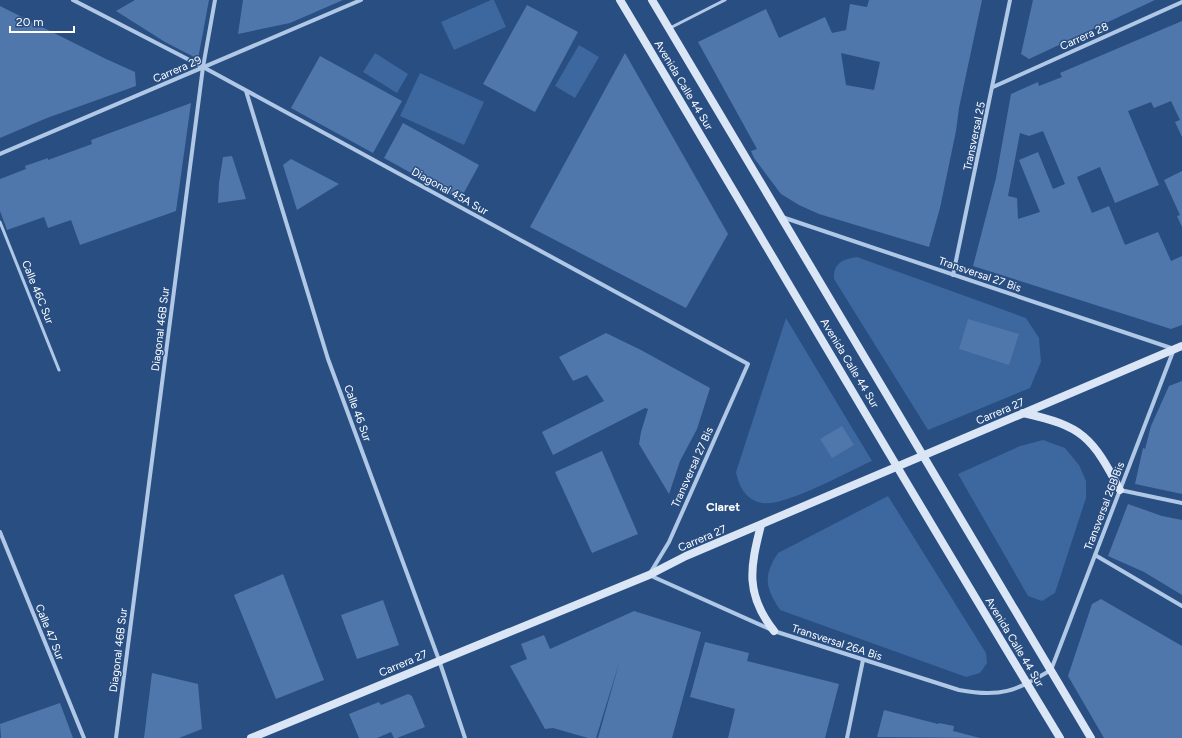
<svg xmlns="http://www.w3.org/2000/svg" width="1182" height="738" viewBox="0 0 1182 738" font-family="Figtree,sans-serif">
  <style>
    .green { fill: #3c679f }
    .building { fill: #5077ab; fill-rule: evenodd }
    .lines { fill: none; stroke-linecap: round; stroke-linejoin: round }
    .lane { stroke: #b0c8e6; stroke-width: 3 }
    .street { stroke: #b0c8e6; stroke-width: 4 }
    .secondary { stroke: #dae6f6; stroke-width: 8 }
    .labels { text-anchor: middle; stroke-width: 3; stroke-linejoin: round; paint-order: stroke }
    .street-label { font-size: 11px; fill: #fff; stroke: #284e82 }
    .neighbourhood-label { font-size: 12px; font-weight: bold; fill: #fff; stroke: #284e82 }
  </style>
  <rect width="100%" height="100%" fill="#284e82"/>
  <g class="green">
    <polygon points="491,0 494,0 506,27 454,50 441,22"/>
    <polygon points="579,45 599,57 575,98 555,86"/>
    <polygon points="375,53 408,74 397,93 363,72"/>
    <polygon points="420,73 484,102 464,145 400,116"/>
    <path d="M 857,257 L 1026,318 L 1039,338 L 1041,362 L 1030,388 L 928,430 L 834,279 C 833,264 842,259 857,257 Z"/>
    <path d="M 786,318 L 872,461 C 849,471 785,507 762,503 C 746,500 739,487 736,472 Z"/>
    <polygon points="1043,440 1065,448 1079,465 1086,481 1086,498 1055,593 1042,601 1028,596 958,474 1020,446"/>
    <path d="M 888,496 L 986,653 L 987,663 L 980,673 L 966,677 L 780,610 C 765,587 763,576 778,553 Z"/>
  </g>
  <g class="building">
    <polygon points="135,0 209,0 198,59 165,42 116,11"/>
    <polygon points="243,0 343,0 290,23 238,34"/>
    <path d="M 869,0 L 982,0 L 959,108 L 956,131 L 940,208 L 929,247 L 819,214 L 799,205 L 781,194 L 754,158 L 751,151 L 757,149 L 698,42 L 766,9 L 779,38 L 825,17 L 832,33 L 846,30 L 850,4 L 867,7 ZM 841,53 L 880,62 L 874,90 L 846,85 Z"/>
    <polygon points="1033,0 1155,0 1029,59 1021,54"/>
    <polygon points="527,5 578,32 535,112 483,84"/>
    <polygon points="0,6 104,58 135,72 136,86 47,118 0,138"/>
    <path d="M 1182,21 L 1182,137 L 1175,122 L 1180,120 L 1171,101 L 1154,108 L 1151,102 L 1128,111 L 1159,185 L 1115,203 L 1100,167 L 1077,177 L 1092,213 L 1109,206 L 1125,245 L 1158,232 L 1171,261 L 1182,256 L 1182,325 L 1171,329 L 973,266 L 996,178 L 1011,94 L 1038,82 L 1039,86 L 1062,77 L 1060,73 ZM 1043,131 L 1065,184 L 1053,189 L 1038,152 L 1019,160 L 1040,212 L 1018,219 L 1017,198 L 1008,196 L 1020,133 L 1029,136 Z"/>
    <polygon points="625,53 728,234 686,308 530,227"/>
    <polygon points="320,56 402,101 373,153 291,108"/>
    <polygon points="191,103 176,211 80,245 71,220 48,228 44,217 7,230 0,211 0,179 26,169 25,166 48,158 48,160 92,144 91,140"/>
    <polygon points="403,123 479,165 460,200 384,158"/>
    <polygon points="232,156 246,199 218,203 219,183 223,157"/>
    <polygon points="291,159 339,184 297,210 283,165"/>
    <polygon points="1182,171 1182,227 1177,216 1180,215 1164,180"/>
    <polygon points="968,319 1019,334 1009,365 959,349"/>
    <polygon points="606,333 641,350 710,388 697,429 680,461 669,494 639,444 641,432 648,409 645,408 553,455 542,432 604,401 587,375 573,381 559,357"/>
    <polygon points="1182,381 1182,494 1135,484 1143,448 1145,449 1151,426 1169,386"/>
    <polygon points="842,426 854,445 832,458 820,439"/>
    <polygon points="602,451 638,534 592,553 555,472"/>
    <polygon points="1128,504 1162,516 1182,520 1182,595 1144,572 1108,556"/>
    <polygon points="283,574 324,680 276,699 234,595"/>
    <polygon points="1101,599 1182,646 1182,738 1104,738 1068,676 1092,604"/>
    <polygon points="383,600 399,645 357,659 341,615"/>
    <polygon points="634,611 701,632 672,738 598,738 620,660 596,738 588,738 553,728 545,729 510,666 527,659 521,644 544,635 550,649"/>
    <polygon points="705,642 749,653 747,661 839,684 825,738 728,738 735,709 690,697"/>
    <polygon points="152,673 198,684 202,729 179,738 144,738"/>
    <polygon points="408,694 412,696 425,727 397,738 394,738 391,732 377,738 359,738 349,714 379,702 381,705"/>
    <polygon points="60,703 73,738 1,738 0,724"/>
    <polygon points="884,710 938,724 939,723 954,726 953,731 980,738 877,737"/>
  </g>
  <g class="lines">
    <g class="lane">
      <polyline points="670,28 725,0"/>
      <polyline points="0,222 59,370"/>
    </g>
    <g class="street">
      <path d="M 73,0 L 203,67 L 748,364 L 669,542 L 649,575 L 774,631 L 959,690 C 1001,698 1015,691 1051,670 L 1174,349 L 782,217"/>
      <polyline points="993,87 1182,2"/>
      <polyline points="246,91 328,359 439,660 465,738"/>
      <polyline points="0,154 361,0"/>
      <polyline points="953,275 1010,0"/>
      <polyline points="1120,490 1182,503"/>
      <polyline points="0,532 84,738"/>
      <polyline points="1095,555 1182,606"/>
      <polyline points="116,738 203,67 215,0"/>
      <polyline points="847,738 863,660"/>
    </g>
    <g class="secondary">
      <path d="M 620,0 C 767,246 911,493 1060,738"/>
      <polyline points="652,0 1091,738"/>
      <path d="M 1023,413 C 1083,426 1092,437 1120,490"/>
      <path d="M 761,525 C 750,568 745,594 774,631"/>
      <polyline points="251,738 649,575 686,556 1182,346"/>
    </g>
  </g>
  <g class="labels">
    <g class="street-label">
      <text transform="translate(1084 36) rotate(-24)" y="4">Carrera 28</text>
      <text transform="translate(177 69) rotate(-23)" y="4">Carrera 29</text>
      <text transform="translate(684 85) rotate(59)" y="4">Avenida Calle 44 Sur</text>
      <text transform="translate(974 136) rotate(-78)" y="4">Transversal 25</text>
      <text transform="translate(450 191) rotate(29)" y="4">Diagonal 45A Sur</text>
      <text transform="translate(980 274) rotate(19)" y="4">Transversal 27 Bis</text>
      <text transform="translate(38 292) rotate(68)" y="4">Calle 46C Sur</text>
      <text transform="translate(160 329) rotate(-83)" y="4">Diagonal 46B Sur</text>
      <text transform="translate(850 363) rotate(59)" y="4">Avenida Calle 44 Sur</text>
      <text transform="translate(1000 411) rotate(-23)" y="4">Carrera 27</text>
      <text transform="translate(358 413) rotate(70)" y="4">Calle 46 Sur</text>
      <text transform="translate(692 467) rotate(-66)" y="4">Transversal 27 Bis</text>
      <text transform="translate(1104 506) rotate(-69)" y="4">Transversal 26B Bis</text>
      <text transform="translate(702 538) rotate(-23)" y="4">Carrera 27</text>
      <text transform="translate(50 632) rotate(68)" y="4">Calle 47 Sur</text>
      <text transform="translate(837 642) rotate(18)" y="4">Transversal 26A Bis</text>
      <text transform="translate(1015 642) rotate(59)" y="4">Avenida Calle 44 Sur</text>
      <text transform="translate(118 650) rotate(-83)" y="4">Diagonal 46B Sur</text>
      <text transform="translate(403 663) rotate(-23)" y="4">Carrera 27</text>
    </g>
    <g class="neighbourhood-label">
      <text x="723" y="511">Claret</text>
    </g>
  </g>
  <path d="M10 26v6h64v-6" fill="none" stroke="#ffffff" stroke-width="2"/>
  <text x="16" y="26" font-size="12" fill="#ffffff" stroke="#284e82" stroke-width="3" paint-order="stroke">20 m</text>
</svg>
